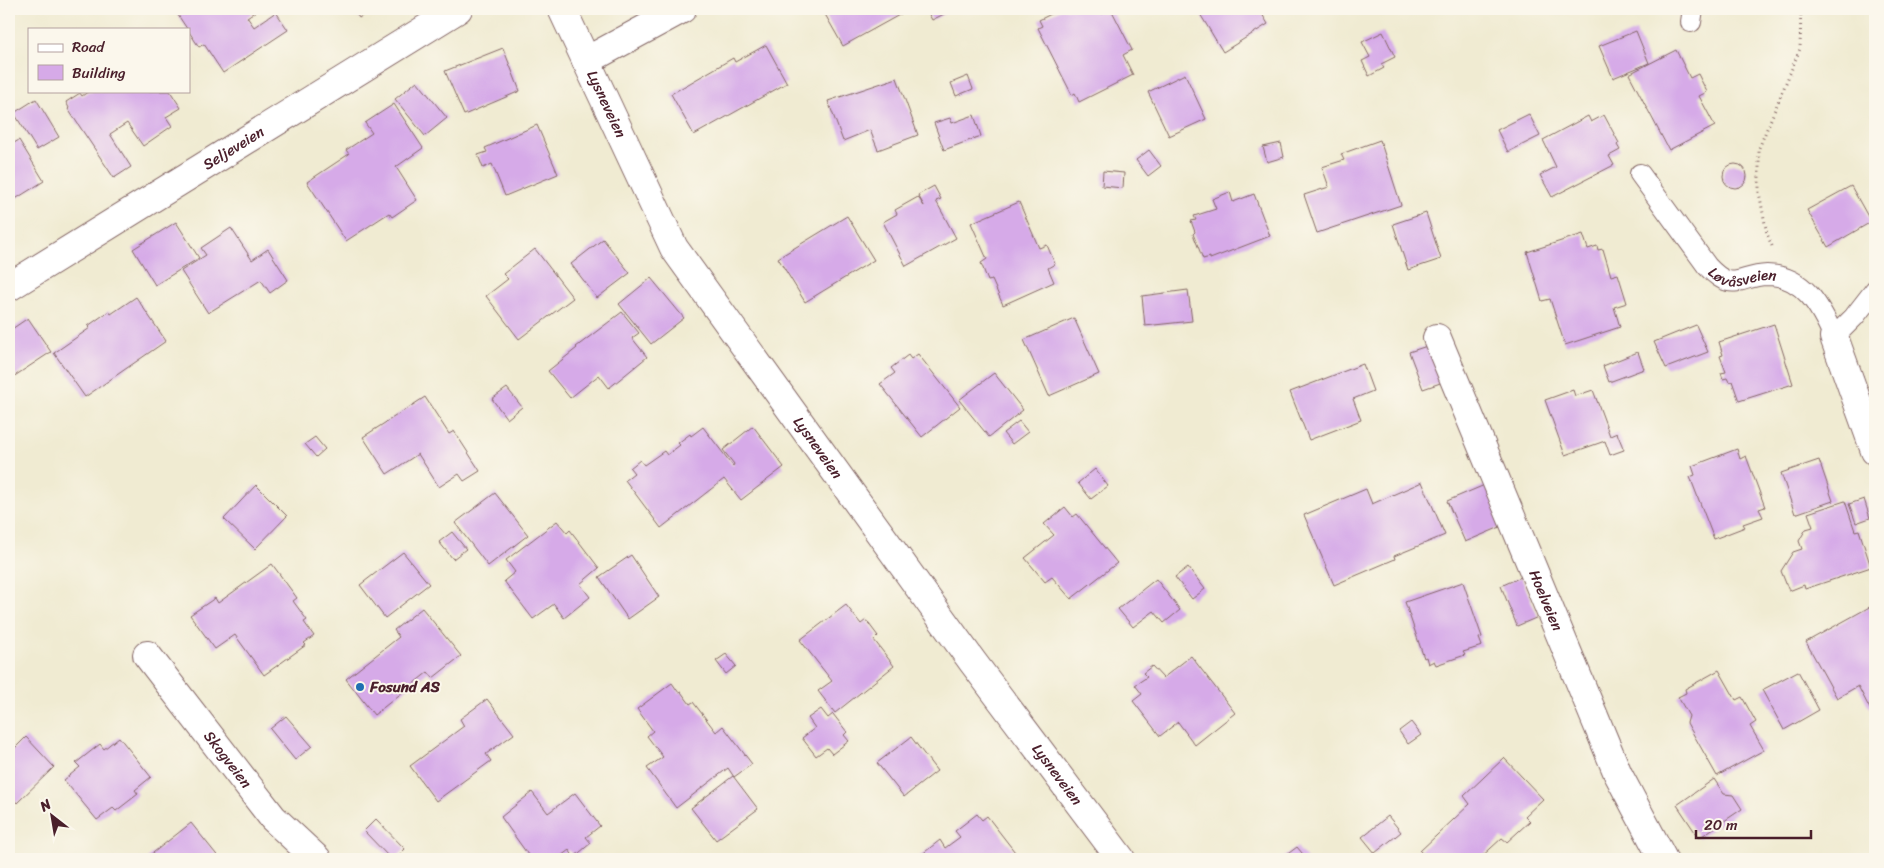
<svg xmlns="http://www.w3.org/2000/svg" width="1884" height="868" viewBox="0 0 1884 868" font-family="Sriracha,sans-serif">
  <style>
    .building { fill: #d6aae8 }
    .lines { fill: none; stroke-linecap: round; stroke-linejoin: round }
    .lane-casing { stroke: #846665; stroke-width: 22 }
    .street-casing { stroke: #846665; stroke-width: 30 }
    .path { stroke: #846665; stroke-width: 3; stroke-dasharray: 1 4; stroke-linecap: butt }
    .lane { stroke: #fff; stroke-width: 20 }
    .street { stroke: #fff; stroke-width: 28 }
    .poi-dot { fill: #1f6fb2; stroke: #fbf7ec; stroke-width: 2 }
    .labels { text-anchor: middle; stroke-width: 4; stroke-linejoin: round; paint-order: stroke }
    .street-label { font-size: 15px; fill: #4a1f2b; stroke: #fbf7ec }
    .poi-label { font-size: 15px; font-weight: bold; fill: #4a1f2b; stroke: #fbf7ec; text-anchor: start }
  </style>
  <rect width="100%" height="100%" fill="#fbf7ec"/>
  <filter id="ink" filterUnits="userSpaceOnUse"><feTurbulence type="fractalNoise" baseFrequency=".02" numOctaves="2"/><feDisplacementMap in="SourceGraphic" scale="10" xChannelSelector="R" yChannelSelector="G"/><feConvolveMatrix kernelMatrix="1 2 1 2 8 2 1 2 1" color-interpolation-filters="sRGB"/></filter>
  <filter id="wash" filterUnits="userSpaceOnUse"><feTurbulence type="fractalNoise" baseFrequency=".0096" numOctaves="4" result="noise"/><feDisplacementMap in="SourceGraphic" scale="20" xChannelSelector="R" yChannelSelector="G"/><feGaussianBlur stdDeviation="1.12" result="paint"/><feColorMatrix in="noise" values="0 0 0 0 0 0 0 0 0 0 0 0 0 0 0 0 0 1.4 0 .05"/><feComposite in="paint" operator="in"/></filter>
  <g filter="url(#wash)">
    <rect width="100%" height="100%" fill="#f0ebd2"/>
    <g id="blocks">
      <g class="building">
        <polygon points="174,9 259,9 247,17 254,27 276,12 288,30 223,73 204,44 199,47"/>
        <polygon points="353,9 372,9 359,18"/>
        <polygon points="822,9 910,9 843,46"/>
        <polygon points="926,9 947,9 948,12 932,20"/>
        <polygon points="1061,9 1100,9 1102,14 1111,9 1132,50 1123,55 1133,75 1079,102 1075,93 1072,95 1038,28 1042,26 1039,20"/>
        <polygon points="1197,9 1259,9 1268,24 1223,52"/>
        <polygon points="1636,31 1649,63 1613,78 1599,46"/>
        <polygon points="1383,32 1395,57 1381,64 1384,68 1369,76 1362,61 1370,57 1362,42"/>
        <polygon points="766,45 787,83 694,135 671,94 733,58 735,62"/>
        <polygon points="503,48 520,91 464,115 445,71"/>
        <polygon points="1676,50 1690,78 1698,74 1707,92 1699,96 1715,126 1669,150 1629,74"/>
        <polygon points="1185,74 1206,119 1169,136 1148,92"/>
        <polygon points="968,76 973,89 956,96 951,83"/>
        <polygon points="897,78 918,135 878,150 870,130 843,141 828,101"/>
        <polygon points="417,81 447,118 425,136 395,99"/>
        <polygon points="89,91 170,91 181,108 166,117 172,126 143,146 127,123 110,134 131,167 114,178 68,109 69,108 66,102 80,93 82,96"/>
        <polygon points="36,99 59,137 37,150 14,113"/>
        <polygon points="394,104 423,148 396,167 417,200 392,217 389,213 346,241 307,182 349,154 346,150 372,133 365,123"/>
        <polygon points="1529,114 1540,136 1508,152 1497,130"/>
        <polygon points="974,115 981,136 944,150 934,123 950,118 952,123"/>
        <polygon points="1604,115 1619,143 1617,145 1620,150 1609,156 1614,165 1552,197 1540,175 1556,167 1543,140 1588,116 1591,122"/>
        <polygon points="537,125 558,174 505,196 492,164 483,168 478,155 487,152 485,148"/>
        <polygon points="19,140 44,181 9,203 9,146"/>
        <polygon points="1380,140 1401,205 1317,233 1304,195 1329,187 1322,167 1344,160 1341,154"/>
        <polygon points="1281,143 1284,157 1267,162 1263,147"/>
        <polygon points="1149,150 1161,166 1148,176 1136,160"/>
        <circle cx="1735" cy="176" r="12"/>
        <polygon points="1103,171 1124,173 1123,188 1102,186"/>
        <polygon points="934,186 941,199 936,201 956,238 906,266 883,222 897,214 895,210 918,197 924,206 918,195"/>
        <polygon points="1851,186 1871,222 1828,247 1807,210"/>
        <polygon points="1230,192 1233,202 1254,194 1270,236 1210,259 1210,257 1203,259 1193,234 1195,232 1191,221 1196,220 1194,216 1216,209 1212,199"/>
        <polygon points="1019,202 1039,248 1047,245 1055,264 1048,268 1054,282 1003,305 992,280 988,281 981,263 987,259 971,223"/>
        <polygon points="1426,213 1441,259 1408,270 1393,224"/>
        <polygon points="847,216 874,260 805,302 778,258"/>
        <polygon points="176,222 199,258 155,285 133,249"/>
        <polygon points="231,228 252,260 268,249 288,280 270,293 261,280 208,313 181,271 206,255 201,248"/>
        <polygon points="1583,234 1588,249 1597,246 1598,250 1603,249 1611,276 1618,274 1627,303 1614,307 1620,327 1565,345 1550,299 1542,301 1527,252"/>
        <polygon points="603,239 630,273 597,298 571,264"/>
        <polygon points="535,249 573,298 519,339 486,296 508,279 503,274"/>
        <polygon points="651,278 684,318 651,344 619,304"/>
        <polygon points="1188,290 1192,321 1145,326 1142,296"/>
        <polygon points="136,297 166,341 85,397 54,353 90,328 88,326 109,311 111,314"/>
        <polygon points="622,312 639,333 632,338 647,357 609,388 599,375 570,398 548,371 577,348 576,347"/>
        <polygon points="28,318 51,352 13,377 9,371 9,331"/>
        <polygon points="1074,318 1099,374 1049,396 1024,340"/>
        <polygon points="1774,324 1793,384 1739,401 1732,381 1729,382 1727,378 1723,379 1721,373 1726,372 1720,356 1723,355 1719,342"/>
        <polygon points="1696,325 1708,352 1666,368 1654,342"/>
        <polygon points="1436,343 1449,380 1423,389 1409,352"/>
        <polygon points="1638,352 1644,369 1609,382 1603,366"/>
        <polygon points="918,354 960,407 922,437 880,384 895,373 891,368 908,355 911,359"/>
        <polygon points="1363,364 1373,391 1353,399 1361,420 1309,440 1290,392"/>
        <polygon points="994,373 1023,410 989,437 959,400"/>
        <polygon points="507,388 522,407 507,419 492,399"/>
        <polygon points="1573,390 1575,396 1593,390 1610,436 1617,433 1624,450 1610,455 1605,441 1565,455 1545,400"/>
        <polygon points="425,397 449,434 454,431 480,471 464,481 459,474 439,487 418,454 387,474 363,437"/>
        <polygon points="1019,421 1028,432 1012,444 1003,433"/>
        <polygon points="753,426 784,467 741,500 724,479 661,528 625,480 634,473 630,468 640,460 644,465 664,451 667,455 680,445 678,443 690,434 691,436 703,427 733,466 734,464 723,450"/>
        <polygon points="315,437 325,449 316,457 305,444"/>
        <polygon points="1737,449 1740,459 1746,456 1765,507 1759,509 1763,517 1743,524 1745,527 1714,539 1690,477 1695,475 1692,466"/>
        <polygon points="1819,460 1833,501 1795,514 1781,473"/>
        <polygon points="1095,469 1108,486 1091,499 1078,483"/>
        <polygon points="1422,482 1445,535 1394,556 1395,559 1334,585 1304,515 1366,489 1372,504"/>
        <polygon points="1487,484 1505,525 1465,542 1447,501"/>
        <polygon points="256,485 287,516 255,549 224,519"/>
        <polygon points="495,493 528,535 488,566 455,523"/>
        <polygon points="1864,499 1870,518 1856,523 1849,504"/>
        <polygon points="1845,501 1855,531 1859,530 1871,567 1805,589 1804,585 1789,591 1781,571 1793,552 1802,549 1799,541 1806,529 1813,527 1808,513"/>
        <polygon points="1065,507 1073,517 1077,514 1117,563 1071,599 1052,577 1045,582 1025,558 1054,535 1044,524"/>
        <polygon points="557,521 567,533 570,530 599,568 580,584 590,597 564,618 554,604 533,619 504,581 515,572 506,560"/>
        <polygon points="452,532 466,549 453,559 439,542"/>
        <polygon points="403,552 429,584 385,618 360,585"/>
        <polygon points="631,555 659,597 628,619 599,577"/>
        <polygon points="272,564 297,598 293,601 307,620 304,622 314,636 304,643 306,645 264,675 235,635 215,649 190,615 215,598 218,603"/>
        <polygon points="1188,567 1205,589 1192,599 1175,577"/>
        <polygon points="1521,577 1538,617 1517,626 1501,586"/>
        <polygon points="1156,579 1180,610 1164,623 1154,611 1133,627 1118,609"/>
        <polygon points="1463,582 1482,637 1479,638 1482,646 1463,652 1465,655 1436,665 1434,661 1428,664 1426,657 1424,658 1405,602"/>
        <polygon points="1875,604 1875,707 1870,709 1858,686 1837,698 1806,642"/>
        <polygon points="846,605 861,624 866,620 878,636 874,640 894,666 835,713 818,691 832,681 800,640"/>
        <polygon points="422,608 461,656 433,678 428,672 374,715 346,679 399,637 394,630"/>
        <polygon points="726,654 736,666 726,674 716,661"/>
        <polygon points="1191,656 1235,713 1195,745 1178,722 1160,736 1133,701 1142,694 1135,685 1147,677 1143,673 1152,666 1163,678"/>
        <polygon points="1719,670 1736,700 1742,697 1756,722 1750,726 1764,750 1717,776 1687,723 1689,716 1678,697 1686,693 1685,689"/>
        <polygon points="1798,671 1819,710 1784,730 1762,690"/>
        <polygon points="672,683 679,693 681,692 690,704 693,702 716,732 723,726 752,764 734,777 728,768 676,808 647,768 663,757 647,736 653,731 637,709"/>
        <polygon points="487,699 514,734 486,754 491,761 436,801 410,766 464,726 460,719"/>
        <polygon points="821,709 828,718 833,714 847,732 844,735 849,741 832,754 827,748 816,756 802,738 815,728 808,718"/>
        <polygon points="286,716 312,746 295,760 270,729"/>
        <polygon points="1411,722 1421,735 1408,744 1399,731"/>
        <polygon points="26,737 54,767 17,803 9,794 9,754"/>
        <polygon points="119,737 151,777 135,790 138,794 116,811 113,808 97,820 64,780 80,767 76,763 100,744 104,749"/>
        <polygon points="911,737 937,771 904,797 877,763"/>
        <polygon points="1504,758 1543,799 1525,816 1530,821 1507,842 1502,838 1479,859 1427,859 1420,851 1470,804 1464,796"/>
        <polygon points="733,776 758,809 716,840 691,808"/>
        <polygon points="1714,779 1724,794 1733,795 1742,809 1699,838 1677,805"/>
        <polygon points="532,792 548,813 575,793 600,826 586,837 591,843 574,857 569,850 557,859 531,859 501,817"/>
        <polygon points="977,814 982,820 987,816 1018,856 1015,858 1016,859 916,859 940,840 945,848 960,837 955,831"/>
        <polygon points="1388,816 1401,832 1375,853 1362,837"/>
        <polygon points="376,819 405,849 395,859 391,859 364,831"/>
        <polygon points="191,823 220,859 147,859 149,856"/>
        <polygon points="1297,847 1307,859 1281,859"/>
      </g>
    </g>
  </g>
  <g filter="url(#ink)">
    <use href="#blocks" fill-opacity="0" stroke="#846665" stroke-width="1"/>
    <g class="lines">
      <defs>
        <g id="lane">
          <polyline points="1691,22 1693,9"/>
          <path id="s1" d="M 1640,174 L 1707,266 C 1733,294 1738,276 1767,275 C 1804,275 1821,308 1834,337 L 1854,317 L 1875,290"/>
        </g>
        <g id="street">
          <path id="s2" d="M 562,9 L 674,248 L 972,661 L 1121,859"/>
          <polyline points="586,61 682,9"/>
          <path id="s3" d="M 9,287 L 458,9"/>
          <polyline points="1834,337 1875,451"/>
          <path id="s4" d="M 1437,338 L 1618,774 L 1663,859"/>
          <path id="s5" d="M 147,655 L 273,818 L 317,859"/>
        </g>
      </defs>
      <use href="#lane" class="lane-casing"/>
      <use href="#street" class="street-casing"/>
      <polyline class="path" points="1772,246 1767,234 1759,192 1759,148 1800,49 1801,9"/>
      <use href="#lane" class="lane"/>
      <use href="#street" class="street"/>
    </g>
  </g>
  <circle class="poi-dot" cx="360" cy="687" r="5"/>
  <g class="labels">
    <g class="street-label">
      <text dy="5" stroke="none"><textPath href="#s2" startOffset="105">Lysneveien</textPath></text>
      <text dy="5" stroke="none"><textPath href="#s3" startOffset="264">Seljeveien</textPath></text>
      <text dy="5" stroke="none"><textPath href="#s1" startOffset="154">Løvåsveien</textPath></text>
      <text dy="5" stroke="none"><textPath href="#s2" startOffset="510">Lysneveien</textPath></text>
      <text dy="5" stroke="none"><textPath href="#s4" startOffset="284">Hoelveien</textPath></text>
      <text dy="5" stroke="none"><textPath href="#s5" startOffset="132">Skogveien</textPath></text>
      <text dy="5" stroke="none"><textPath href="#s2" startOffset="915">Lysneveien</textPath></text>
    </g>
    <g class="poi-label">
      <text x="370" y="692">Fosund AS</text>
    </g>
  </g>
  <rect width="1884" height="868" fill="none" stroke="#fbf7ec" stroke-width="30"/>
  <rect x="28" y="28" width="162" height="65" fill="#fbf7ec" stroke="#b4a19f"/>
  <rect x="38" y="44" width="25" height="8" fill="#ffffff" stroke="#b4a19f"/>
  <text x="72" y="52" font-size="15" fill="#4a1f2b">Road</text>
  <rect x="38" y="65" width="25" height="15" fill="#d6aae8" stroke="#b4a19f"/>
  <text x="72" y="78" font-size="15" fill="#4a1f2b">Building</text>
  <g transform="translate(52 816) rotate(329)" stroke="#fbf7ec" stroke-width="4" paint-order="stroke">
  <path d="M0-4L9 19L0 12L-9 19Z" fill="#4a1f2b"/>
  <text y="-8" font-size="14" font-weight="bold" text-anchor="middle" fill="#4a1f2b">N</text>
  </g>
  <path d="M1696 830v8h115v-8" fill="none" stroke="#4a1f2b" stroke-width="2.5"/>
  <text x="1704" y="830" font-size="15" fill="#4a1f2b" stroke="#fbf7ec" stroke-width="4" paint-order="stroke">20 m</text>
</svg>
